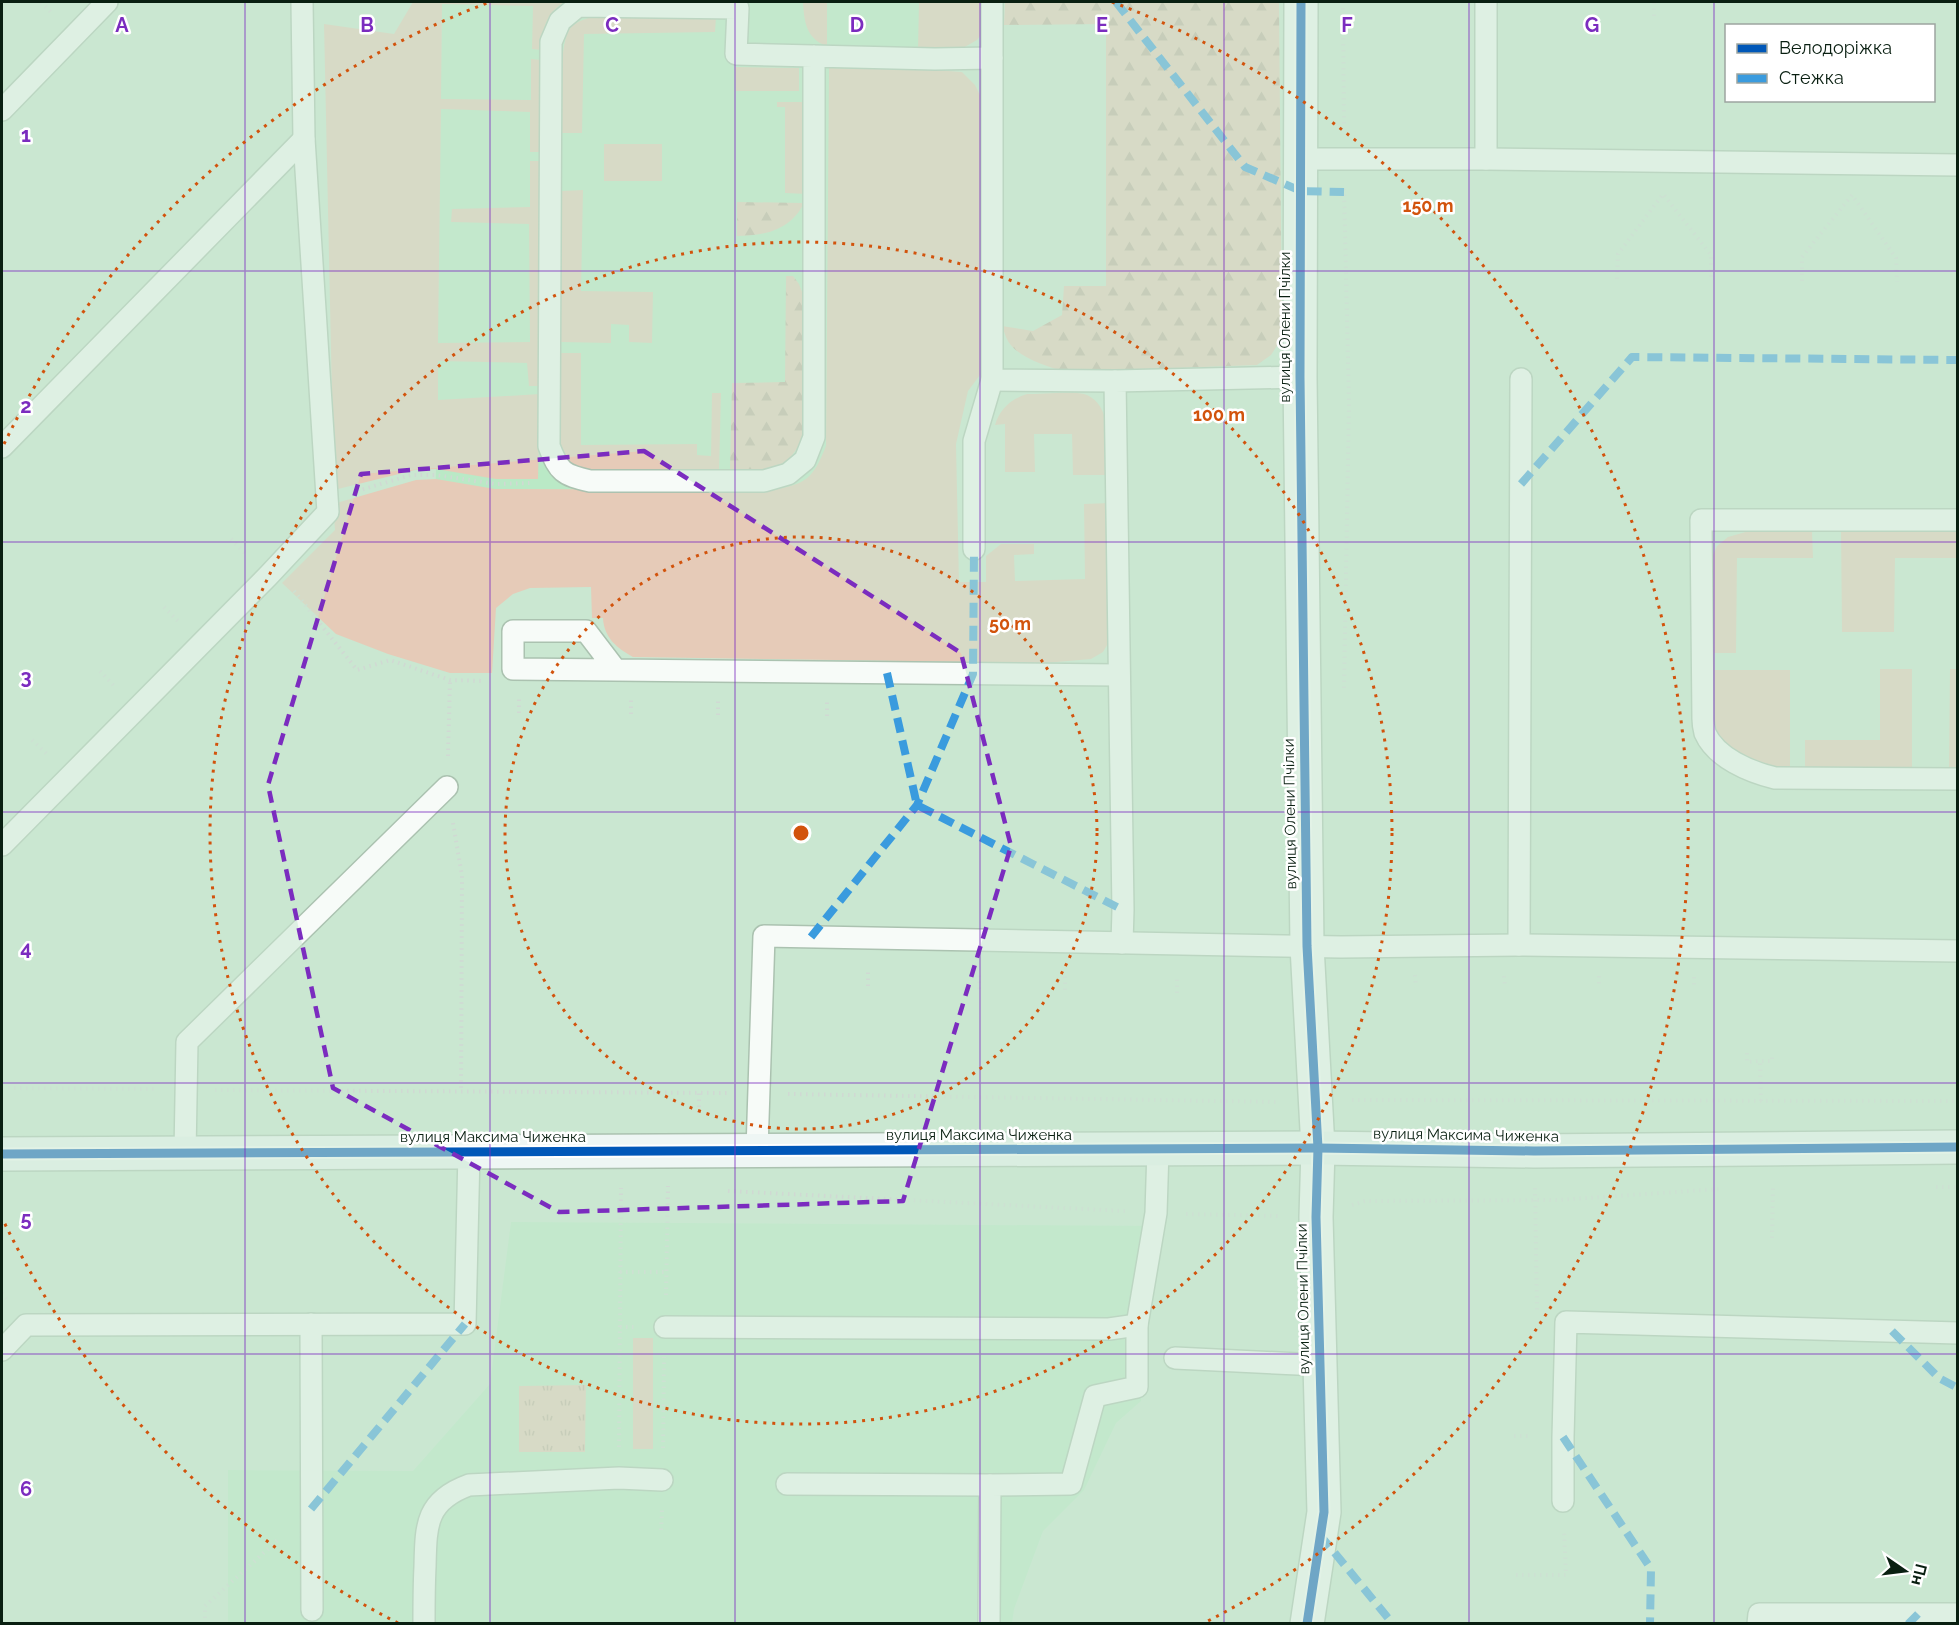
<svg xmlns="http://www.w3.org/2000/svg" width="1959" height="1625" viewBox="0 0 1959 1625" font-family="Raleway,sans-serif">
  <style>
    .built { fill: #bae9c6 }
    .green { fill: #e6cbb8 }
    .forest { fill: url(#forest-firs) }
    .park { fill: url(#park-tufts) }
    .lines { fill: none; stroke-linecap: round; stroke-linejoin: round }
    .lane-casing { stroke: #abc2b0; stroke-width: 24 }
    .street-casing { stroke: #abc2b0; stroke-width: 36 }
    .secondary-casing { stroke: #abc2b0; stroke-width: 36 }
    .path { stroke: #d0d9d3; stroke-width: 4; stroke-dasharray: 1.5 4.5; stroke-linecap: butt }
    .lane { stroke: #f7fbf8; stroke-width: 21 }
    .street { stroke: #f7fbf8; stroke-width: 33 }
    .secondary { stroke: #eef6f4; stroke-width: 33 }
    .quiet { stroke: #3a9bde; stroke-width: 8; stroke-dasharray: 15 8; stroke-linecap: butt }
    .cycleway-casing { stroke: #fff; stroke-width: 13 }
    .cycleway { stroke: #0057b8; stroke-width: 9 }
    .marked { fill: none; stroke: #7b2cbf; stroke-width: 4.5; stroke-dasharray: 12 8; stroke-linejoin: round }
    .grid { fill: none; stroke: #7b2cbf; stroke-width: 1.5; stroke-opacity: 0.55 }
    .ring { fill: none; stroke: #d2530c; stroke-width: 3; stroke-dasharray: 3 6 }
    .labels { text-anchor: middle; stroke-width: 5; stroke-linejoin: round; paint-order: stroke }
    .street-label { font-size: 15px; fill: #091f11; stroke: #fff }
    .grid-label { font-size: 20px; text-anchor: middle; font-weight: bold; fill: #7b2cbf; stroke: #fff; stroke-width: 5; stroke-linejoin: round; paint-order: stroke }
    .centre { fill: #d2530c; stroke: #fff; stroke-width: 3 }
    .ring-label { font-size: 18px; text-anchor: middle; font-weight: bold; fill: #d2530c; stroke: #fff; stroke-width: 5; stroke-linejoin: round; paint-order: stroke }
  </style>
  <defs>
    <pattern id="forest-firs" width="22" height="20" patternUnits="userSpaceOnUse" patternTransform="scale(1.5)"><rect width="22" height="20" fill="#e6cbb8"/><path d="M5 1l3.5 6h-7zM16 11l3.5 6h-7z" fill="#c4ae9d"/></pattern>
    <pattern id="park-tufts" width="24" height="20" patternUnits="userSpaceOnUse" patternTransform="scale(1.5)"><rect width="24" height="20" fill="#e6cbb8"/><path d="M3 7l-1-3M5 7V3M7 7l1-3M15 17l-1-3M17 17v-4M19 17l1-3" fill="none" stroke="#c4ae9d"/></pattern>
  </defs>
  <rect width="100%" height="100%" fill="#cae7d1"/>
  <g class="built">
    <polygon points="442,2 937,2 921,554 435,543"/>
    <polygon points="511,1222 1159,1226 1141,1401 1116,1423 1084,1490 1043,1531 1014,1609 1012,1623 228,1623 228,1470 413,1471 490,1384"/>
  </g>
  <g class="green">
    <path d="M 413,2 L 565,2 C 547,12 541,30 542,50 L 532,49 L 533,6 L 442,4 L 441,99 L 531,100 L 531,59 L 542,60 L 541,152 L 530,152 L 530,112 L 441,109 L 438,343 L 530,342 L 529,224 L 451,222 L 452,209 L 530,207 L 530,161 L 541,161 L 539,386 L 529,386 L 527,363 L 438,361 L 438,400 L 540,394 L 538,479 L 496,479 L 436,469 L 415,470 L 334,490 L 324,24 L 394,34 Z"/>
    <path d="M 803,2 L 831,2 L 827,2 L 827,46 C 806,39 804,21 803,2 Z"/>
    <polygon points="919,2 981,2 987,15 983,32 977,40 963,48 918,50"/>
    <path d="M 593,17 L 716,17 L 715,32 L 584,34 L 582,133 L 562,133 C 562,110 558,49 569,30 C 574,22 584,19 593,17 Z"/>
    <polygon points="735,67 799,68 799,91 736,91"/>
    <path d="M 829,68 L 935,70 L 962,72 L 975,85 L 985,105 L 983,371 L 968,391 L 956,444 L 959,582 L 986,582 L 986,556 L 1001,544 L 1034,544 L 1034,554 L 1014,555 L 1015,581 L 1085,579 L 1084,504 L 1109,503 L 1110,640 L 1103,652 L 1091,659 L 1045,663 L 633,657 C 617,648 604,638 603,618 L 592,618 L 591,587 L 530,588 L 513,594 L 496,608 L 492,673 L 450,673 L 388,654 L 336,634 L 282,583 L 335,530 L 333,504 L 416,480 L 436,479 L 495,489 L 772,490 C 806,484 813,479 826,446 Z"/>
    <polygon points="777,102 807,102 806,194 785,193 785,107 777,107"/>
    <rect x="604" y="144" width="58" height="37"/>
    <polygon points="583,190 581,291 653,292 652,343 629,342 629,325 611,324 611,343 560,342 561,191"/>
    <polygon points="559,353 581,353 581,445 697,444 697,455 711,456 712,393 721,393 719,472 600,475 579,470 565,459 559,446"/>
    <path d="M 1027,394 C 1040,394 1073,391 1084,394 C 1114,403 1108,451 1109,475 L 1073,475 L 1072,434 L 1034,434 L 1035,472 L 1005,472 L 1005,424 L 995,425 C 1000,409 1011,399 1027,394 Z"/>
    <polygon points="1749,531 1812,531 1813,558 1737,558 1736,653 1708,653 1708,566 1717,546 1728,537"/>
    <polygon points="1841,531 1957,531 1957,558 1895,558 1894,632 1842,632"/>
    <polygon points="1880,669 1912,669 1912,769 1805,769 1805,740 1880,740"/>
    <polygon points="1950,669 1957,669 1957,770 1949,770"/>
    <polygon points="1708,670 1790,670 1790,768 1775,769 1740,758 1711,731"/>
    <rect x="633" y="1338" width="20" height="111"/>
  </g>
  <g class="forest">
    <path d="M 1005,2 L 1279,2 L 1282,338 L 1271,355 L 1257,365 L 1065,372 C 1049,367 1020,358 1010,344 C 1006,339 1004,331 1002,326 L 1033,331 L 1062,315 L 1064,286 L 1106,286 L 1106,36 L 1105,24 L 1004,25 Z"/>
    <path d="M 737,202 L 804,203 C 791,230 764,236 737,236 Z"/>
    <path d="M 786,276 L 793,276 L 799,284 L 804,297 L 803,438 C 782,477 771,471 730,471 L 732,383 L 785,382 Z"/>
  </g>
  <polygon class="park" points="586,1385 585,1452 519,1452 519,1386"/>
  <g class="lines">
    <defs>
      <g id="lane">
        <polyline points="992,2 992,380 1115,381"/>
        <polyline points="1486,2 1486,159"/>
        <path d="M 814,56 L 814,437 L 805,460 L 788,474 L 764,481 L 590,481 C 563,475 559,472 549,446 L 551,42 L 560,21 L 578,6 L 738,8 L 736,54 L 935,59 L 992,58"/>
        <polyline points="2,110 107,2"/>
        <polyline points="1301,159 1486,159 1958,165"/>
        <polyline points="2,447 304,139"/>
        <path d="M 1958,520 L 1701,520 L 1703,719 C 1703,723 1704,729 1705,733 C 1716,758 1750,772 1775,778 L 1958,779"/>
        <polyline points="974,549 974,441 992,380"/>
        <polyline points="615,669 586,631 513,631 513,669 1118,675"/>
        <polyline points="2,845 268,576 328,512 304,139 302,2"/>
        <polyline points="1122,943 1123,910 1115,381 1300,377"/>
        <polyline points="1519,945 1521,379"/>
        <polyline points="757,1150 764,936 1341,947 1519,945 1958,951"/>
        <polyline points="185,1153 187,1042 447,787"/>
        <polyline points="311,1324 312,1610"/>
        <polyline points="665,1327 1109,1329 1137,1325"/>
        <polyline points="2,1350 26,1325 465,1324 469,1152"/>
        <polyline points="1175,1358 1319,1365"/>
        <polyline points="787,1484 990,1485"/>
        <polyline points="1563,1501 1563,1437 1566,1322 1958,1333"/>
        <path d="M 424,1624 C 424,1605 424,1586 425,1567 C 426,1526 425,1501 469,1485 L 619,1478 L 662,1480"/>
        <polyline points="989,1624 990,1485 1071,1484 1095,1396 1137,1387 1137,1325 1156,1213 1158,1149"/>
        <polyline points="1758,1624 1759,1614 1958,1614"/>
      </g>
      <polyline id="street" points="1301,2 1300,377 1307,946 1318,1148 1316,1217 1324,1512 1307,1624"/>
      <polyline id="secondary" points="2,1154 1318,1148 1534,1151 1958,1147"/>
    </defs>
    <use href="#lane" class="lane-casing"/>
    <use href="#street" class="street-casing"/>
    <use href="#secondary" class="secondary-casing"/>
    <g class="path">
      <polyline points="41,2 53,14"/>
      <polyline points="1343,2 1344,127"/>
      <polyline points="1654,16 1654,2"/>
      <polyline points="701,247 784,246"/>
      <polyline points="1617,279 1618,254 1663,194 1711,255 1711,280"/>
      <polyline points="1802,281 1802,257 1852,195 1896,258 1897,282"/>
      <polyline points="357,491 411,475 436,475 496,484 532,483"/>
      <polyline points="231,539 246,554"/>
      <polyline points="294,591 357,670 390,660 450,680 484,681"/>
      <polyline points="164,607 180,623"/>
      <polyline points="100,671 116,688"/>
      <polyline points="1344,688 1349,405 1344,189"/>
      <polyline points="519,713 519,699"/>
      <polyline points="631,714 631,700"/>
      <polyline points="718,715 718,701"/>
      <polyline points="827,716 827,702"/>
      <polyline points="32,740 49,756"/>
      <polyline points="448,756 450,680"/>
      <polyline points="453,823 462,876 461,1091"/>
      <polyline points="1415,975 1416,987"/>
      <polyline points="1504,976 1505,987"/>
      <polyline points="1599,976 1599,987"/>
      <polyline points="1694,977 1694,988"/>
      <polyline points="868,986 868,969"/>
      <polyline points="979,989 979,971"/>
      <polyline points="1065,990 1065,973"/>
      <polyline points="1177,993 1177,975"/>
      <polyline points="1747,1053 1747,1062 1760,1061"/>
      <polyline points="2,1088 157,1089"/>
      <polyline points="215,1090 730,1093"/>
      <polyline points="788,1094 1279,1102"/>
      <polyline points="1352,1100 1958,1101"/>
      <polyline points="1761,1101 1760,1061 1772,1061 1772,1053"/>
      <polyline points="699,1113 699,1093"/>
      <polyline points="1936,1187 1958,1187"/>
      <polyline points="1535,1188 1537,1310"/>
      <polyline points="728,1191 1125,1211"/>
      <polyline points="1352,1205 1365,1201 1558,1200 1719,1189"/>
      <polyline points="1186,1214 1281,1216"/>
      <polyline points="1772,1238 1773,1186"/>
      <polyline points="620,1272 666,1272"/>
      <polyline points="2,1293 8,1301"/>
      <polyline points="666,1295 668,1186"/>
      <polyline points="620,1327 637,1327"/>
      <polyline points="1514,1436 1532,1436"/>
      <polyline points="619,1447 621,1188"/>
      <polyline points="663,1448 664,1357"/>
      <polyline points="661,1530 662,1510"/>
      <polyline points="1516,1575 1566,1575 1564,1530"/>
      <polyline points="205,1624 205,1606 280,1538"/>
    </g>
    <use href="#lane" class="lane"/>
    <use href="#street" class="street"/>
    <use href="#secondary" class="secondary"/>
    <g class="quiet">
      <polyline points="1116,2 1245,167 1301,191 1344,192"/>
      <polyline points="1521,484 1632,357 1958,360"/>
      <polyline points="887,673 917,805 1123,910"/>
      <polyline points="811,937 917,805 973,674 974,549"/>
      <polyline points="1892,1331 1939,1378 1958,1388"/>
      <polyline points="1563,1437 1651,1569 1650,1624"/>
      <polyline points="311,1509 465,1324"/>
      <polyline points="1320,1535 1393,1624"/>
      <polyline points="1908,1624 1918,1614"/>
    </g>
    <defs>
      <g id="cycleway">
        <polyline points="1301,2 1300,377 1307,946 1318,1148 1316,1217 1324,1512 1307,1624"/>
        <polyline points="2,1154 1318,1148 1534,1151 1958,1147"/>
      </g>
    </defs>
    <use href="#cycleway" class="cycleway-casing"/>
    <use href="#cycleway" class="cycleway"/>
  </g>
  <path d="M0 0H1959V1625H0ZM 644,451 L 961,653 L 1011,846 L 903,1201 L 559,1212 L 333,1088 L 268,785 L 361,474 Z" fill="#cae7d1" fill-opacity=".55" fill-rule="evenodd"/>
  <path class="marked" d="M 644,451 L 961,653 L 1011,846 L 903,1201 L 559,1212 L 333,1088 L 268,785 L 361,474 Z"/>
  <path class="grid" d="M 245,2 L 245,1624M 490,2 L 490,1624M 735,2 L 735,1624M 980,2 L 980,1624M 1224,2 L 1224,1624M 1469,2 L 1469,1624M 1714,2 L 1714,1624M 2,271 L 1958,271M 2,542 L 1958,542M 2,812 L 1958,812M 2,1083 L 1958,1083M 2,1354 L 1958,1354"/>
  <g class="ring">
    <circle cx="801" cy="833" r="296"/>
    <circle cx="801" cy="833" r="591"/>
    <path d="M398 1623A887 887 0 0 1 4 1222M4 444A887 887 0 0 1 490 2M1112 2A887 887 0 0 1 1204 1623"/>
  </g>
  <g class="labels">
    <g class="street-label">
      <text transform="translate(1285 327) rotate(-90)" y="5">вулиця Олени Пчілки</text>
      <text transform="translate(1290 814) rotate(-91)" y="5">вулиця Олени Пчілки</text>
      <text x="979" y="1140">вулиця Максима Чиженка</text>
      <text transform="translate(1466 1135) rotate(1)" y="5">вулиця Максима Чиженка</text>
      <text x="493" y="1142">вулиця Максима Чиженка</text>
      <text transform="translate(1303 1299) rotate(-91)" y="5">вулиця Олени Пчілки</text>
    </g>
  </g>
  <g class="grid-label">
    <text x="122" y="32">A</text>
    <text x="367" y="32">B</text>
    <text x="612" y="32">C</text>
    <text x="857" y="32">D</text>
    <text x="1102" y="32">E</text>
    <text x="1347" y="32">F</text>
    <text x="1592" y="32">G</text>
    <text x="26" y="142">1</text>
    <text x="26" y="413">2</text>
    <text x="26" y="684">3</text>
    <text x="26" y="955">4</text>
    <text x="26" y="1226">5</text>
    <text x="26" y="1496">6</text>
  </g>
  <circle cx="801" cy="833" r="9" class="centre"/>
  <g class="ring-label">
    <text x="1428" y="212">150 m</text>
    <text x="1219" y="421">100 m</text>
    <text x="1010" y="630">50 m</text>
  </g>
  <rect width="1959" height="1625" fill="none" stroke="#091f11" stroke-width="6"/>
  <rect x="1725" y="24" width="210" height="78" fill="#ffffff" stroke="#9da5a0" stroke-width="1.5"/>
  <rect x="1737" y="44" width="30" height="9" fill="#0057b8" stroke="#9da5a0" stroke-width="1.5"/>
  <text x="1779" y="54" font-size="18" fill="#091f11">Велодоріжка</text>
  <rect x="1737" y="74" width="30" height="9" fill="#3a9bde" stroke="#9da5a0" stroke-width="1.5"/>
  <text x="1779" y="84" font-size="18" fill="#091f11">Стежка</text>
  <g transform="translate(1905 1571) rotate(104)" stroke="#ffffff" stroke-width="4.5" paint-order="stroke">
  <path d="M0-4.5L10 22L0 15L-10 22Z" fill="#091f11"/>
  <text y="-9" font-size="16" font-weight="bold" text-anchor="middle" fill="#091f11">Пн</text>
  </g>
</svg>
